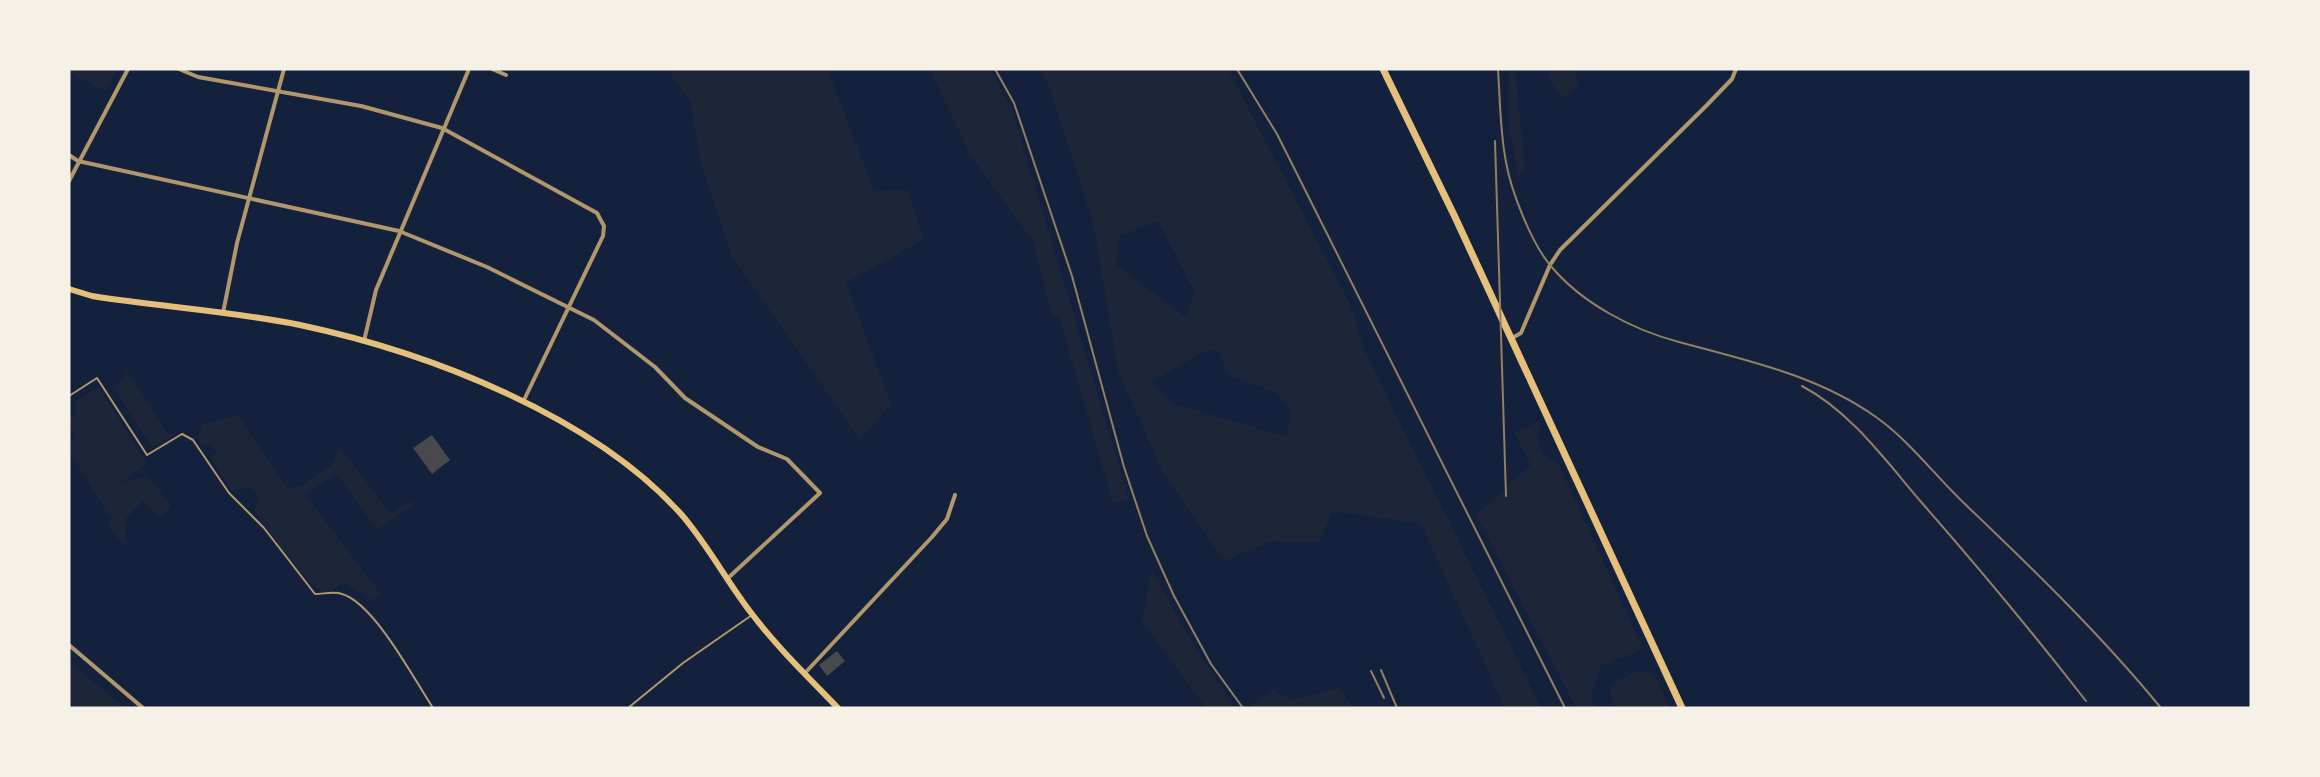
<svg xmlns="http://www.w3.org/2000/svg" width="2320" height="777" viewBox="0 0 2320 777" font-family="Lato,sans-serif">
  <style>
    .green { fill: #1d2539; fill-rule: evenodd }
    .building { fill: #48494c }
    .lines { fill: none; stroke-linecap: round; stroke-linejoin: round }
    .service { stroke: #b1986c; stroke-width: 2 }
    .minor { stroke: #b1986c; stroke-width: 4 }
    .secondary { stroke: #e5c07b; stroke-width: 6 }
    .primary { stroke: #e5c07b; stroke-width: 7 }
    .rail { stroke: #918062; stroke-width: 2 }
  </style>
  <rect width="100%" height="100%" fill="#14213d"/>
  <g class="green">
    <polygon points="69,69 118,69 105,91 69,73"/>
    <polygon points="667,69 833,69 830,76 874,191 908,190 923,240 846,283 891,404 860,440 732,256 700,160 691,103"/>
    <polygon points="930,69 990,69 1011,107 1129,499 1113,503 1059,316 1052,316 1033,241 970,155"/>
    <path d="M 1039,69 L 1228,69 L 1349,302 L 1365,351 L 1541,708 L 1505,708 L 1421,524 L 1333,511 L 1319,542 L 1271,541 L 1224,561 L 1162,471 L 1118,370 L 1093,223 L 1050,88 ZM 1158,221 L 1195,293 L 1186,317 L 1116,265 L 1120,236 ZM 1217,349 L 1228,375 L 1277,393 L 1291,413 L 1287,437 L 1171,403 L 1152,382 L 1203,352 Z"/>
    <polygon points="1509,69 1515,69 1525,171 1518,175 1508,117"/>
    <polygon points="1549,69 1576,71 1578,85 1564,99 1551,83"/>
    <polygon points="125,367 168,434 176,434 152,447 113,387 124,379"/>
    <polygon points="99,388 147,463 120,484 148,476 171,506 160,518 143,501 126,518 125,546 110,529 111,519 69,451 69,445 75,439 69,418 76,414 75,401"/>
    <path d="M 238,415 L 287,488 L 300,486 L 331,465 L 340,447 L 390,513 L 412,501 L 413,505 L 377,530 L 337,474 L 305,494 L 380,593 L 374,601 L 343,582 C 338,586 330,594 323,592 C 306,586 266,527 254,510 L 259,496 L 250,486 L 232,491 L 210,457 L 217,452 L 210,444 L 202,445 L 197,438 L 202,424 Z"/>
    <polygon points="1540,422 1541,425 1536,439 1543,455 1558,463 1643,649 1601,666 1591,696 1596,708 1576,708 1476,515 1531,465 1514,432"/>
    <polygon points="1152,570 1183,627 1234,708 1206,708 1142,621"/>
    <polygon points="69,661 125,708 69,708"/>
    <polygon points="1638,671 1654,675 1670,708 1614,708 1610,690 1615,681"/>
    <polygon points="1339,687 1353,708 1254,708 1251,704 1273,690 1292,700"/>
  </g>
  <g class="building">
    <polygon points="432,435 450,460 432,474 413,448"/>
    <polygon points="837,651 845,661 827,676 819,665"/>
  </g>
  <g class="lines">
    <g class="service">
      <path d="M 69,396 L 97,378 L 147,455 L 182,434 L 193,440 L 229,493 L 264,528 L 315,594 C 323,594 335,591 342,594 C 374,603 414,679 433,708"/>
      <polyline points="628,708 683,663 752,615"/>
    </g>
    <g class="minor">
      <polyline points="179,69 198,77 361,106 442,128 597,213 604,226 603,236 523,402"/>
      <polyline points="492,69 506,75"/>
      <polyline points="69,155 78,161 399,231 487,267 594,320 655,367 685,398 758,447 787,459 820,493 727,579"/>
      <polyline points="69,181 128,69"/>
      <polyline points="223,313 237,243 284,69"/>
      <polyline points="1512,338 1521,333 1550,265 1560,250 1707,105 1732,79 1736,69"/>
      <polyline points="364,341 376,290 469,69"/>
      <polyline points="69,645 143,708"/>
      <polyline points="805,673 932,537 947,519 955,495"/>
    </g>
    <path class="secondary" d="M 69,289 L 92,296 C 161,307 231,311 300,325 C 427,352 592,415 681,514 C 708,545 727,582 752,614 C 777,647 809,678 838,708"/>
    <polyline class="primary" points="1383,69 1455,217 1682,708"/>
    <g class="rail">
      <polyline points="995,69 1014,103 1072,276 1124,467 1147,536 1174,596 1211,664 1243,708"/>
      <polyline points="1237,69 1277,134 1565,708"/>
      <path d="M 1498,69 C 1500,99 1500,132 1506,162 C 1511,191 1531,242 1550,265 C 1581,303 1633,330 1679,342 C 1748,361 1817,375 1876,417 C 1910,441 1936,477 1967,506 C 2034,570 2102,636 2161,708"/>
      <polyline points="1495,141 1506,496"/>
      <path d="M 1802,386 C 1851,412 1886,461 1922,503 C 1979,568 2033,633 2086,701"/>
      <polyline points="1381,670 1397,708"/>
      <polyline points="1371,671 1384,698"/>
    </g>
  </g>
  <rect width="2320" height="777" fill="none" stroke="#f6f1e7" stroke-width="141"/>
</svg>
